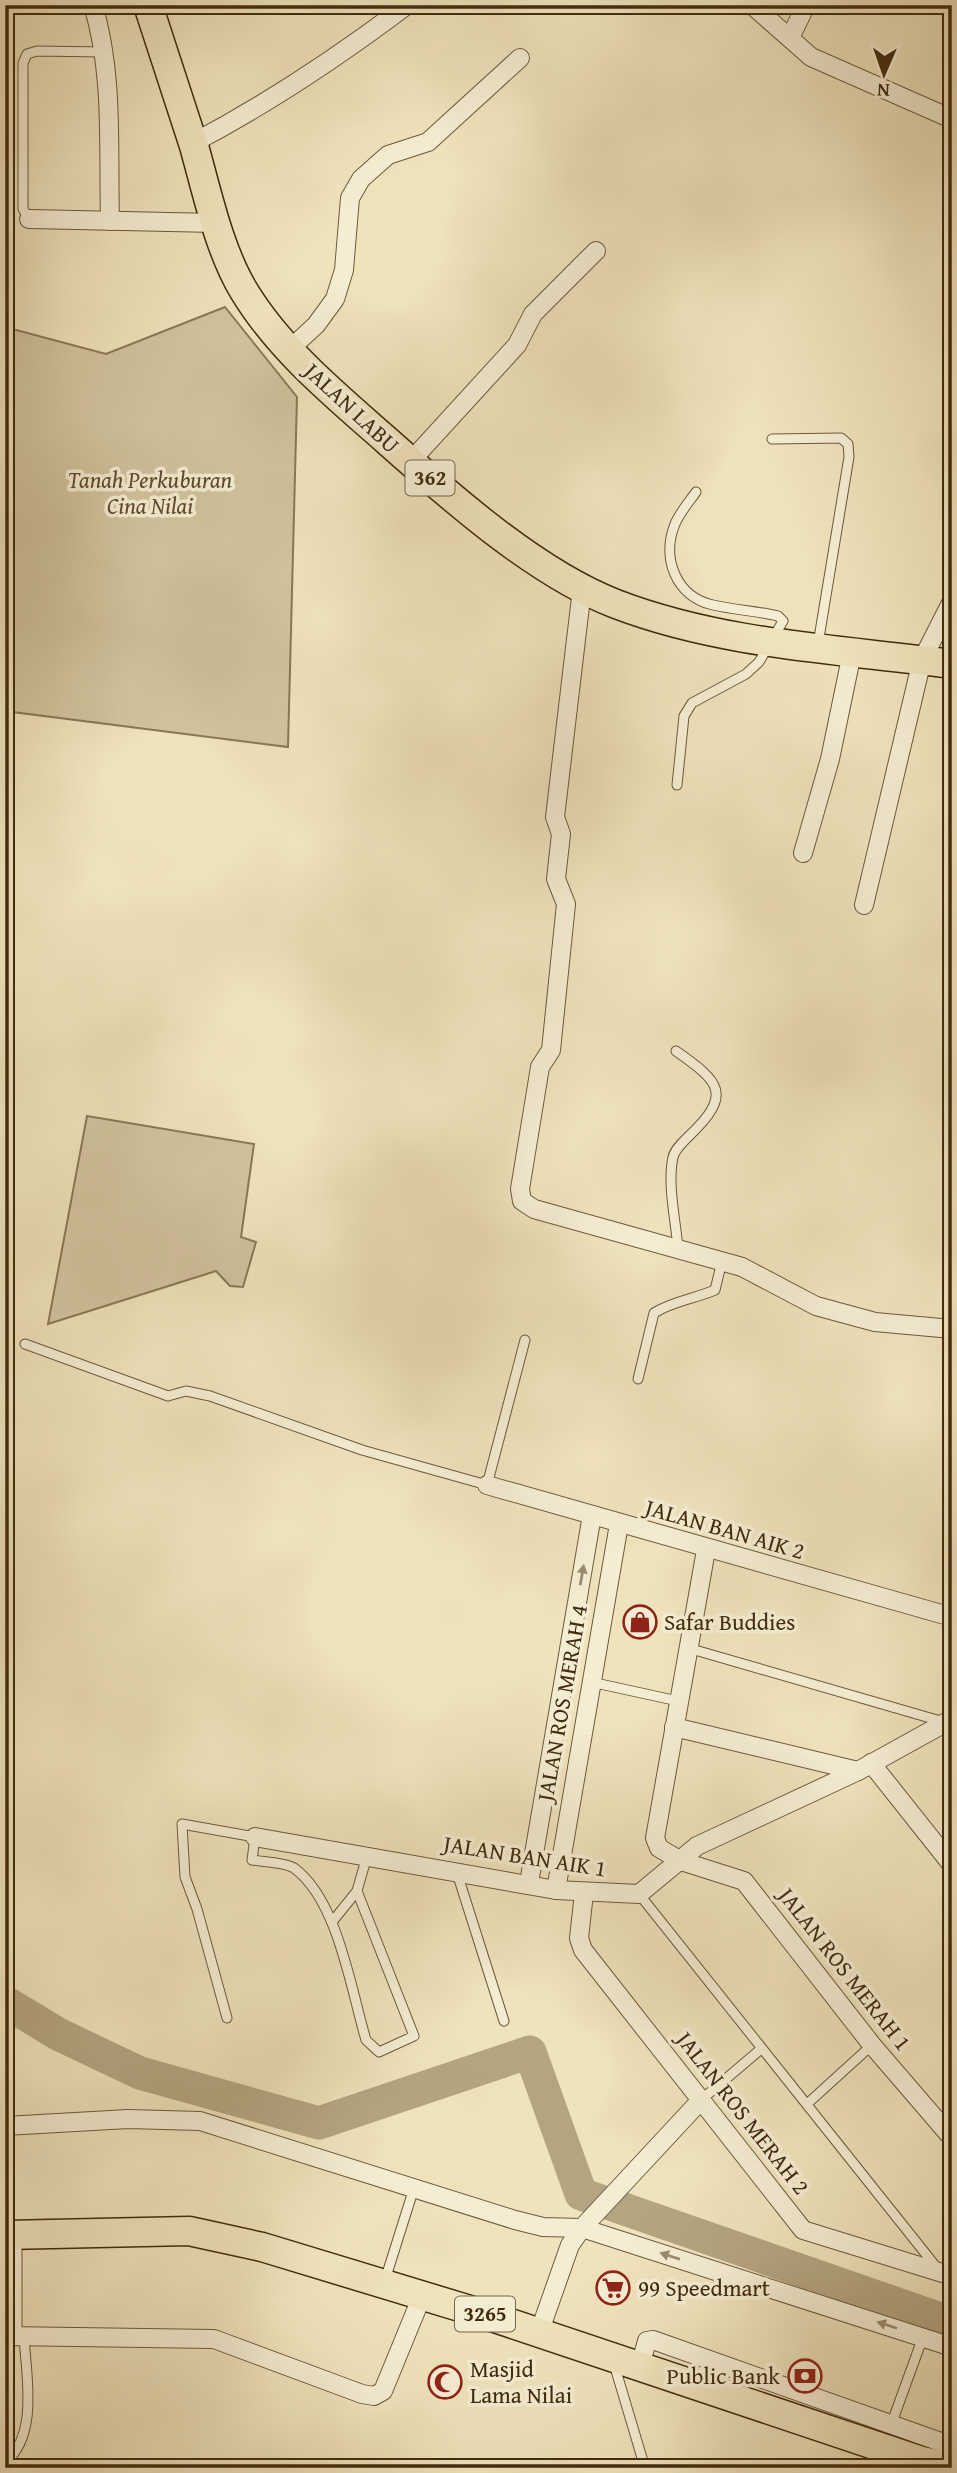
<svg xmlns="http://www.w3.org/2000/svg" width="957" height="2473" viewBox="0 0 957 2473" font-family="'Gentium Book Plus',serif">
  <style>
    .green { fill: #d1c49e; stroke: #897856; stroke-width: 2 }
    .lines { fill: none; stroke-linecap: round; stroke-linejoin: round }
    .river { stroke: #b4a581; stroke-width: 33 }
    .lane-casing { stroke: #6c5a3a; stroke-width: 11 }
    .street-casing { stroke: #6c5a3a; stroke-width: 20 }
    .primary-casing { stroke: #412c0e; stroke-width: 31 }
    .lane { stroke: #f5edd3; stroke-width: 9 }
    .street { stroke: #f5edd3; stroke-width: 18 }
    .primary { stroke: #efe3bc; stroke-width: 28 }
    .oneway { fill: #9b8c70 }
    .labels { text-anchor: middle; stroke-width: 7; stroke-linejoin: round; paint-order: stroke }
    .shield { fill: #f5edd3; stroke: #776649; stroke-width: 2 }
    .shield-label { font-size: 21px; font-weight: bold; fill: #412c0e }
    .street-label { font-size: 23px; fill: #412c0e; stroke: #f5edd3 }
    .park-label { font-size: 23px; font-style: italic; fill: #5e4a2b; stroke: #f5edd3 }
    .poi-label { font-size: 23px; fill: #412c0e; stroke: #f5edd3; text-anchor: start }
  </style>
  <rect width="100%" height="100%" fill="#efe3bc"/>
  <filter id="stains"><feTurbulence type="fractalNoise" baseFrequency=".00286" numOctaves="4"/><feColorMatrix values="0 0 0 0 .2 0 0 0 0 .09 0 0 0 0 .02 0 0 0 .5 -.17"/></filter>
  <radialGradient id="worn" r=".72"><stop offset=".6" stop-color="#630" stop-opacity="0"/><stop offset="1" stop-color="#630" stop-opacity=".3"/></radialGradient>
  <g class="green">
    <polygon points="225,307 297,397 288,747 5,711 5,327 106,354"/>
    <polygon points="87,1116 254,1144 241,1237 256,1242 243,1287 230,1286 216,1271 48,1324"/>
  </g>
  <g class="lines">
    <polyline class="river" points="5,2002 58,2034 140,2073 319,2123 530,2052 581,2194 952,2323"/>
    <defs>
      <g id="lane">
        <polyline points="29,219 23,209 23,63 27,54 37,51 105,52"/>
        <polyline points="772,439 841,438 848,444 849,457 818,644"/>
        <path d="M 677,785 L 684,716 L 692,703 L 746,674 L 759,662 L 783,621 L 778,616 C 757,611 735,610 713,605 C 676,597 661,558 675,524 C 680,512 689,502 696,492"/>
        <path d="M 676,1051 C 720,1082 733,1094 689,1136 C 683,1142 675,1149 673,1157 C 667,1185 676,1221 678,1249"/>
        <polyline points="25,1344 168,1396 186,1391 210,1396 362,1450 487,1485 525,1340"/>
        <path d="M 638,1379 L 654,1313 C 673,1301 694,1299 715,1290 L 722,1261"/>
        <polyline points="688,1648 944,1722"/>
        <polyline points="591,1682 678,1701"/>
        <polyline points="457,1873 504,2021"/>
        <polyline points="639,1894 937,2268"/>
        <polyline points="332,1922 357,1891"/>
        <path d="M 227,2018 L 197,1909 L 185,1877 L 182,1824 L 255,1837 L 252,1860 C 263,1862 284,1862 294,1868 C 338,1900 351,1990 366,2040 L 379,2052 L 414,2036 L 357,1891 L 367,1856"/>
        <polyline points="701,2100 761,2049"/>
        <polyline points="807,2104 872,2045"/>
        <polyline points="17,2240 17,2335"/>
        <polyline points="385,2280 414,2188"/>
        <polyline points="614,2364 645,2468"/>
        <polyline points="891,2425 923,2337"/>
        <path d="M 5,2463 C 39,2434 26,2376 24,2336"/>
      </g>
      <g id="street">
        <path d="M 93,5 C 114,74 108,149 110,221"/>
        <polyline points="752,5 811,57 952,119"/>
        <polyline points="790,38 806,5"/>
        <path d="M 193,143 C 269,103 338,57 407,5"/>
        <polyline points="29,219 216,223"/>
        <polyline points="290,349 316,325 335,299 344,270 350,198 361,179 388,155 428,142 520,58"/>
        <polyline points="410,462 517,345 533,314 596,251"/>
        <polyline points="582,589 555,817 561,834 556,879 566,904 551,1050 540,1067 520,1189 522,1201 534,1209 742,1267 816,1306 875,1322 952,1329"/>
        <polyline points="803,853 830,759 852,653"/>
        <polyline points="864,905 922,660 952,601"/>
        <polyline points="487,1485 952,1617"/>
        <polyline points="706,1550 655,1838 659,1848 681,1861 744,1881 872,2045 952,2138"/>
        <polyline points="674,1727 858,1771"/>
        <polyline points="871,1763 952,1865"/>
        <polyline points="255,1837 556,1890 639,1894 697,1846 858,1771 952,1719"/>
        <polyline points="529,1883 592,1515"/>
        <polyline points="556,1890 619,1524"/>
        <polyline points="584,1893 579,1938 583,1950 803,2230 952,2276"/>
        <polyline points="5,2126 128,2119 200,2121 515,2220 543,2227 582,2228 952,2347"/>
        <polyline points="539,2333 570,2245 582,2228 701,2100"/>
        <polyline points="5,2336 214,2339 362,2394 374,2396 383,2391 422,2296"/>
        <polyline points="640,2366 647,2341 653,2340 952,2446"/>
      </g>
      <g id="primary">
        <path d="M 148,5 C 163,52 179,99 194,146 C 207,192 219,250 244,291 C 279,349 335,395 385,439 C 449,496 537,574 616,604 C 723,645 839,649 952,664"/>
        <polyline points="5,2235 189,2231 262,2247 483,2314 922,2461 952,2467"/>
      </g>
    </defs>
    <use href="#lane" class="lane-casing"/>
    <use href="#street" class="street-casing"/>
    <use href="#primary" class="primary-casing"/>
    <use href="#lane" class="lane"/>
    <use href="#street" class="street"/>
    <use href="#primary" class="primary"/>
  </g>
  <defs><path id="oneway-solid" d="M-6-.8H1V-3.2L6.5 0L1 3.2V.8H-6Z" transform="scale(1.75)"/></defs>
  <g class="oneway">
    <use href="#oneway-solid" transform="translate(582 1575) rotate(-80)"/>
    <use href="#oneway-solid" transform="translate(670 2256) rotate(-162)"/>
    <use href="#oneway-solid" transform="translate(887 2325) rotate(-162)"/>
  </g>
  <defs>
    <symbol id="shop-ring" viewBox="-11 -11 22 22"><circle r="9.5" fill="#f5edd3" stroke="#8f2418" stroke-width="1.5"/><path d="M-5-2.5h2.3a2.7 3.5 0 0 1 5.4 0H5L5.5 6h-11ZM-1.5-2.5h3a1.5 2.3 0 0 0-3 0Z" fill="#8f2418"/></symbol>
    <symbol id="supermarket-ring" viewBox="-11 -11 22 22"><circle r="9.5" fill="#f5edd3" stroke="#8f2418" stroke-width="1.5"/><path d="M-6-5.5h2.5l.6 2H6L4.5 2H-2.5L-4.4-4H-6ZM-1.5 3.2a1.3 1.3 0 1 0 .1 0ZM3 3.2a1.3 1.3 0 1 0 .1 0Z" fill="#8f2418"/></symbol>
    <symbol id="bank-ring" viewBox="-11 -11 22 22"><circle r="9.5" fill="#f5edd3" stroke="#8f2418" stroke-width="1.5"/><path d="M-6-4H6V4H-6ZM0-2.3a2.3 2.3 0 1 0 0 4.6a2.3 2.3 0 1 0 0-4.6Z" fill="#8f2418"/></symbol>
    <symbol id="mosque-ring" viewBox="-11 -11 22 22"><circle r="9.5" fill="#f5edd3" stroke="#8f2418" stroke-width="1.5"/><path d="M3.5-4.9A6 6 0 1 0 3.5 4.9A5 5 0 1 1 3.5-4.9Z" fill="#8f2418"/></symbol>
  </defs>
  <g fill-rule="evenodd">
    <use href="#shop-ring" x="621" y="1603" width="38" height="38"/>
    <use href="#supermarket-ring" x="594" y="2269" width="38" height="38"/>
    <use href="#bank-ring" x="786" y="2357" width="38" height="38"/>
    <use href="#mosque-ring" x="426" y="2363" width="38" height="38"/>
  </g>
  <g class="labels">
    <g class="shield">
      <rect x="405.5" y="460.5" width="49" height="35" rx="5"/>
      <rect x="455" y="2296.5" width="60" height="35" rx="5"/>
    </g>
    <g class="shield-label">
      <text x="430" y="485">362</text>
      <text x="485" y="2321">3265</text>
    </g>
    <g class="street-label">
      <text transform="translate(352 408) rotate(43)" y="8">JALAN LABU</text>
      <text transform="translate(725 1529) rotate(16)" y="8">JALAN BAN AIK 2</text>
      <text transform="translate(562 1703) rotate(-80)" y="8">JALAN ROS MERAH 4</text>
      <text transform="translate(525 1856) rotate(9)" y="8">JALAN BAN AIK 1</text>
      <text transform="translate(845 1969) rotate(52)" y="8">JALAN ROS MERAH 1</text>
      <text transform="translate(743 2113) rotate(52)" y="8">JALAN ROS MERAH 2</text>
    </g>
    <g class="park-label">
      <text x="150" y="488">Tanah Perkuburan<tspan x="150" dy="26">Cina Nilai</tspan></text>
    </g>
    <g class="poi-label">
      <text x="664" y="1630">Safar Buddies</text>
      <text x="638" y="2296">99 Speedmart</text>
      <text x="470" y="2377">Masjid<tspan x="470" dy="26">Lama Nilai</tspan></text>
      <text x="780" y="2384" text-anchor="end">Public Bank</text>
    </g>
  </g>
  <rect width="957" height="2473" fill="none" stroke="#efe3bc" stroke-width="28"/>
  <rect x="7" y="7" width="943" height="2459" fill="none" stroke="#412c0e" stroke-width="3.5"/>
  <rect x="14" y="14" width="929" height="2445" fill="none" stroke="#412c0e" stroke-width="2"/>
  <g transform="translate(884 74) rotate(182)" stroke="#f5edd3" stroke-width="5" paint-order="stroke">
  <path d="M0-5L12 26L0 18L-12 26Z" fill="#412c0e"/>
  <text y="-10" font-size="19" font-weight="bold" text-anchor="middle" fill="#412c0e">N</text>
  </g>
  <rect width="100%" height="100%" filter="url(#stains)"/>
  <rect width="100%" height="100%" fill="url(#worn)"/>
</svg>
